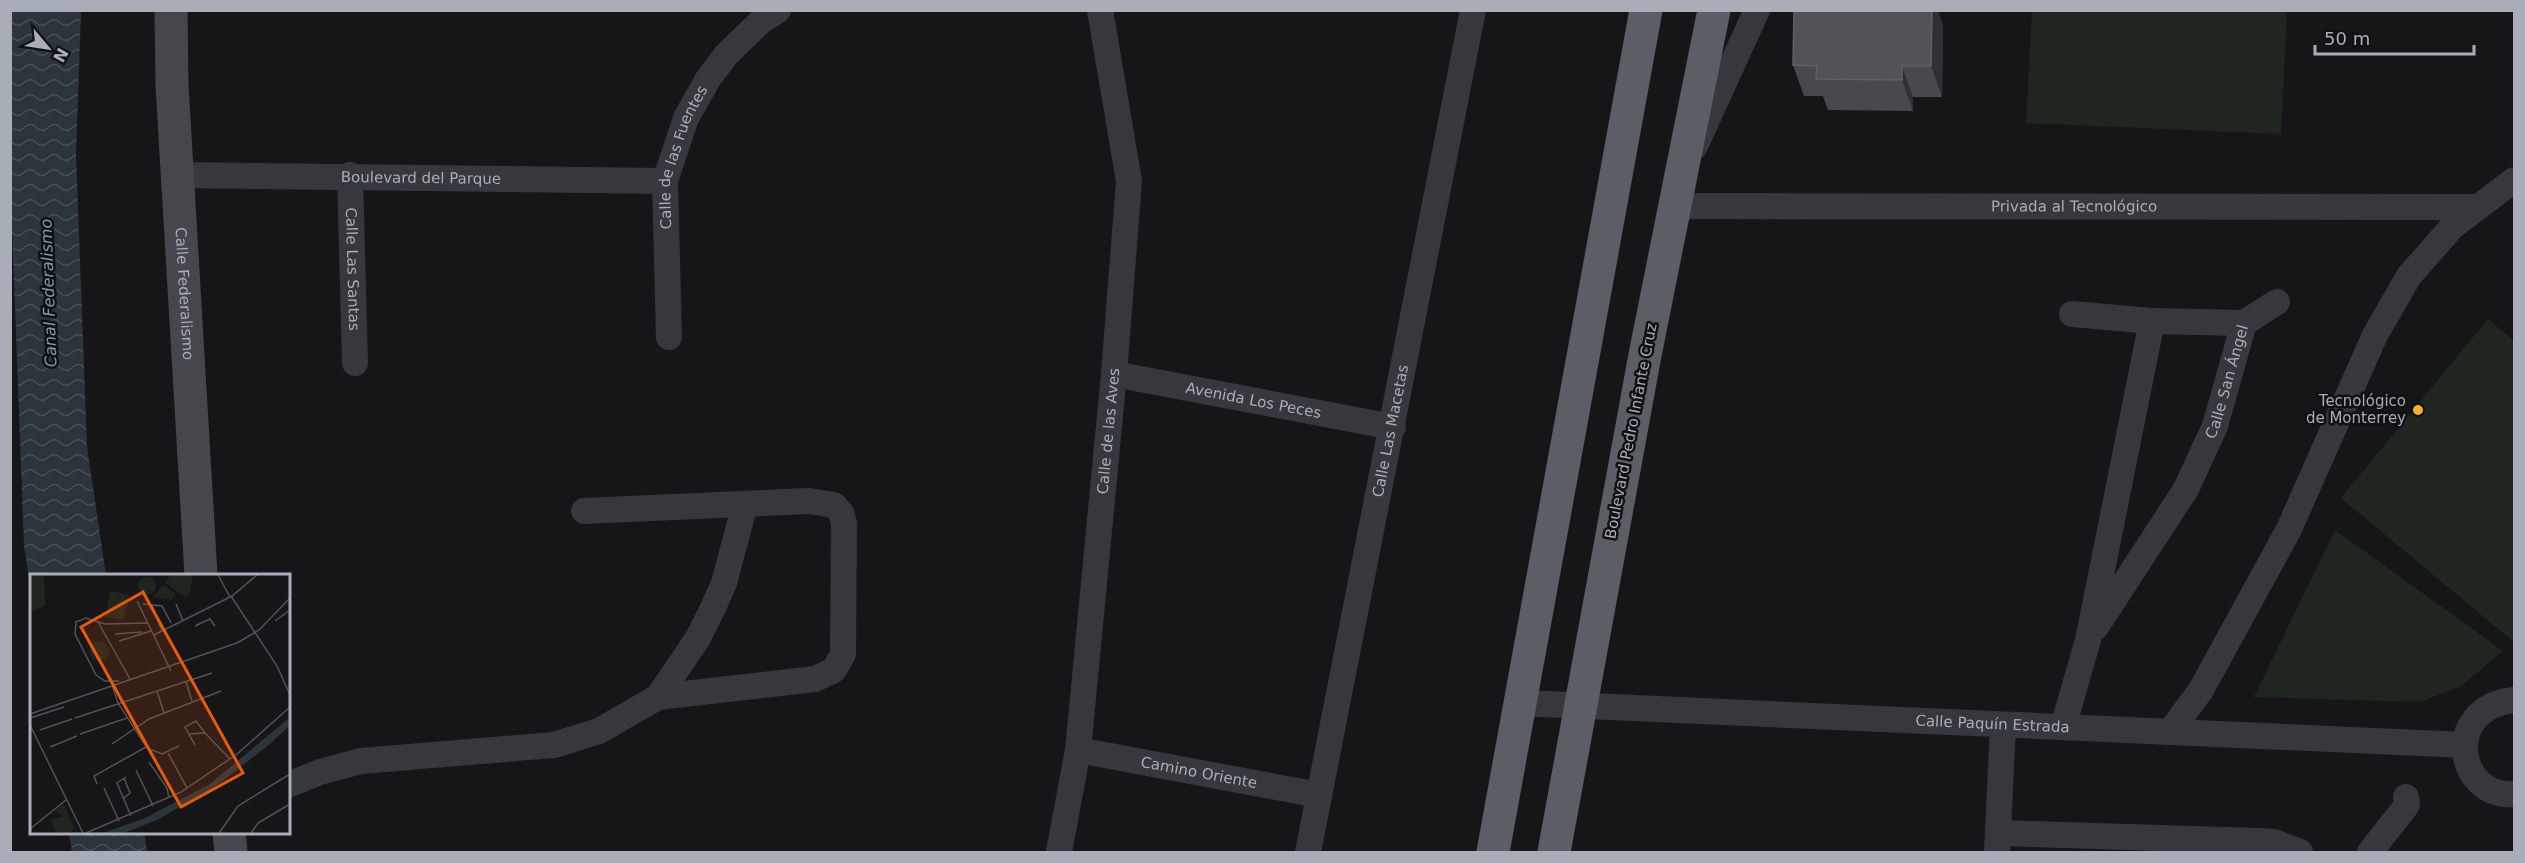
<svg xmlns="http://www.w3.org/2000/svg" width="2525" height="863" viewBox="0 0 2525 863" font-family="'DejaVu Sans',sans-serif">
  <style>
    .park { fill: #1e261f }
    .water { fill: url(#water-waves) }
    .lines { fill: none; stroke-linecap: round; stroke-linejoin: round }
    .minor { stroke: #37383d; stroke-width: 26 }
    .secondary { stroke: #45474d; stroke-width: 33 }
    .trunk { stroke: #5b5e65; stroke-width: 33 }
    .wall { fill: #47494d }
    .shaded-wall { fill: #2f3033 }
    .building { fill: #525359; stroke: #5f6168; stroke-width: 1.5 }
    .poi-dot { fill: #f2b134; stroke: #111113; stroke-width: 2 }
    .labels { text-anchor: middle; stroke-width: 5; stroke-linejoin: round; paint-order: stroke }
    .street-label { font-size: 15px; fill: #a8adb8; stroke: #111113 }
    .poi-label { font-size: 15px; fill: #a8adb8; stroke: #111113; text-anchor: end }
    .water-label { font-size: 16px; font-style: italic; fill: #7f9bb3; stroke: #111113 }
    .inset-road { fill: none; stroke: #505258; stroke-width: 1.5 }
    .view { fill: #e8590c; fill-opacity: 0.15; stroke: #e8590c; stroke-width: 3 }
    .inset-edge { fill: none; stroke: #a8adb8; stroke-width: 3 }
  </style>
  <defs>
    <pattern id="water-waves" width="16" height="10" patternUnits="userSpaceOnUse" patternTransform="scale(1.5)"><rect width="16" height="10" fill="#2c353c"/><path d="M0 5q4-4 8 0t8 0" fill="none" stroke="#485056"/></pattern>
  </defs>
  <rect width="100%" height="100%" fill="#161618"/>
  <g class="park">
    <polygon points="2032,11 2287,11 2281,134 2026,123"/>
    <polygon points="2488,319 2514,341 2514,642 2341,498"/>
    <polygon points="2335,530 2503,651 2461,686 2421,702 2254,697"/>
  </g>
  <g class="water">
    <polygon points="10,11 81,11 76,154 87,447 106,575 32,575 31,591 24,546 11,202"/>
    <polygon points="69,832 144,832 147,852 72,852"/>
  </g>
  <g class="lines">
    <g class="minor">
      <polyline points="1695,146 1757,10"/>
      <path id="s1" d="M 177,175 L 665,181"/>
      <path id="s2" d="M 350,175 L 355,363"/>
      <path id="s3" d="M 1674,206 L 2477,207"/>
      <polyline points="2072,314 2152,321 2244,323"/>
      <polyline points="2244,323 2277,302"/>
      <path id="s4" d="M 669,337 L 665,181 L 686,118 L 708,79 L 726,55 L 761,21 L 778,10"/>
      <path id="s5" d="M 1114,374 L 1393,427"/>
      <polyline points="584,511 809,501 834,505 841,513 844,523 843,654 834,670 815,679 658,697"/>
      <path id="s6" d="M 2096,627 L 2186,489 L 2215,426 L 2244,323"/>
      <path d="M 2514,700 C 2441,708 2457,799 2514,794"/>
      <path id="s7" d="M 1521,703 L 2465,745"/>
      <polyline points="2063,727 2088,640 2152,321"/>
      <polyline points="2170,732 2201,690 2289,529 2375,335 2409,276 2452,227 2514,180"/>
      <path id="s8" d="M 1078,750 L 1319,795"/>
      <polyline points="288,785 320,772 361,761 554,745 599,731 658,697 698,638 712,610 724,583 745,504"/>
      <polyline points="1998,833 2258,841 2274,842 2300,852"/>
      <path id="s9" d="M 1059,852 L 1078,750 L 1114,374 L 1129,181 L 1100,10"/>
      <path id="s10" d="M 1308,852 L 1473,10"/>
      <polyline points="1997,852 2003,725"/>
      <polyline points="2370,852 2407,805 2406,797"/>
    </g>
    <g class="secondary">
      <path id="s11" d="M 171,10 L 172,85 L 201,575"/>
      <polyline points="229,832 231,852"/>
    </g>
    <g class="trunk">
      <polyline points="1493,852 1646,10"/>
      <polyline points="1554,852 1645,355 1714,10"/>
    </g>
  </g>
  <polygon class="wall" points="1943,25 1942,97 1913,97 1913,111 1828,110 1823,96 1804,96 1793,65"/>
  <g class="shaded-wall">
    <polygon points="1932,10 1938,10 1943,25 1942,97 1931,66"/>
    <polygon points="1902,66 1913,97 1913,111 1902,80"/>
  </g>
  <polygon class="building" points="1794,10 1932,10 1931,66 1902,66 1902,80 1816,79 1817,66 1793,65"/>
  <circle class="poi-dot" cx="2418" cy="410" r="6"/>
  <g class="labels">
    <g class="street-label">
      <text dy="5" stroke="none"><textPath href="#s4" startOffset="183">Calle de las Fuentes</textPath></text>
      <text dy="5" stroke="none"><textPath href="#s1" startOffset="244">Boulevard del Parque</textPath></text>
      <text dy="5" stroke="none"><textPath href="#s3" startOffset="400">Privada al Tecnológico</textPath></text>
      <text dy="5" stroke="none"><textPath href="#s2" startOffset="94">Calle Las Santas</textPath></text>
      <text dy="5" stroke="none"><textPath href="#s11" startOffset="284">Calle Federalismo</textPath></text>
      <text dy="5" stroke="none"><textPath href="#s6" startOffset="280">Calle San Ángel</textPath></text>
      <text dy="5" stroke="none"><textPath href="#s5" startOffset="142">Avenida Los Peces</textPath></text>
      <text dy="5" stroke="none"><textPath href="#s9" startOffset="424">Calle de las Aves</textPath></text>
      <text transform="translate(1631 431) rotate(-79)" y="5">Boulevard Pedro Infante Cruz</text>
      <text dy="5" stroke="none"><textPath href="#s10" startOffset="429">Calle Las Macetas</textPath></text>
      <text dy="5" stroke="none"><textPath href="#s7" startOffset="472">Calle Paquín Estrada</textPath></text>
      <text dy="5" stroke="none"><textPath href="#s8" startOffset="123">Camino Oriente</textPath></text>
    </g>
    <g class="poi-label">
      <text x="2406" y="406">Tecnológico<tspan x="2406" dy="17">de Monterrey</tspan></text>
    </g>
    <g class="water-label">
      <text transform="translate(48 293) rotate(-92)" y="6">Canal Federalismo</text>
    </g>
  </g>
  <g transform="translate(30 574)">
    <rect width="260" height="260" fill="#161618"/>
    <path d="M 0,1 L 14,1 L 15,32 L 0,38 ZM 140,1 L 163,1 L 159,21 L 155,23 L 136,9 ZM108 12a9 9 0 1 1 18 0a9 9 0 1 1-18 0ZM 133,11 L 146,20 L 141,26 L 123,23 ZM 80,17 L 99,21 L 94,46 L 75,43 ZM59 77a10 10 0 1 1 20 0a10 10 0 1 1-20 0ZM 34,230 L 44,254 L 40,259 L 26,259 L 21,246 L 34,242 L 25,237 Z" fill="#1e261f"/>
    <path d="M 259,144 L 259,152 L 240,170 L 189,210 L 127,246 L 94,259 L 73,259 L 115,244 L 180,210 Z" fill="#2c353c"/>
    <path class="inset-road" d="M 188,1 L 200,23M 201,22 L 247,92 L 260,121M 107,27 L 141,97M 113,30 L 132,32 L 141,49M 146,30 L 153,47M 122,31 L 132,57M 245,47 L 260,36M 68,48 L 100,105M 165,52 L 180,45 L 185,52M 85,60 L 112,58M 124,61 L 202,22 L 227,1M 89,67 L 121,57M 89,107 L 75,107 L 66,101 L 45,60 L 46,48 L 56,44 L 75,50 L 118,49M 156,108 L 162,127M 82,111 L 88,129 L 117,174 L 132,180 L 149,172M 127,117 L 134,139M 0,140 L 207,69 L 229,56 L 260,24M 0,144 L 34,133M 45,144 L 182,99M 0,151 L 53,259M 10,156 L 42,145M 50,160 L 97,144M 158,160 L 175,159 L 200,185M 82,170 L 119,145 L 191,117M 165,171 L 155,153 L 166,147 L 175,159M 20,173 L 47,162M 138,179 L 157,214M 119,188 L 137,214 L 139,224M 106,196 L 123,232M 96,203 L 87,209 L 101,242M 67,210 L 64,202 L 116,173M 74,214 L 89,247M 94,224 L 100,219 L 94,204M 0,255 L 36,226M 56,259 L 151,218 L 207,180 L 260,133M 189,259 L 208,232 L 260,200M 221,259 L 228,249 L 260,230"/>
    <path class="view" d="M 113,18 L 213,199 L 151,233 L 51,53 Z"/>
    <rect width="260" height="260" class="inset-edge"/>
  </g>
  <rect width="2525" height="863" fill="none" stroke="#a8adb8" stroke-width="24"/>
  <g transform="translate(48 48) rotate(119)" stroke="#111113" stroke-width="4.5" paint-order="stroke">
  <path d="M0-4.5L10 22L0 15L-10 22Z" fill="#a8adb8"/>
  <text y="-9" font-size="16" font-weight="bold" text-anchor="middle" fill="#a8adb8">N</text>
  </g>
  <path d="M2315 45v9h159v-9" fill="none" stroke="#a8adb8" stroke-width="3"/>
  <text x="2324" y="45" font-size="18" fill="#a8adb8" stroke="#111113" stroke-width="4.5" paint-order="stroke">50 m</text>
</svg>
